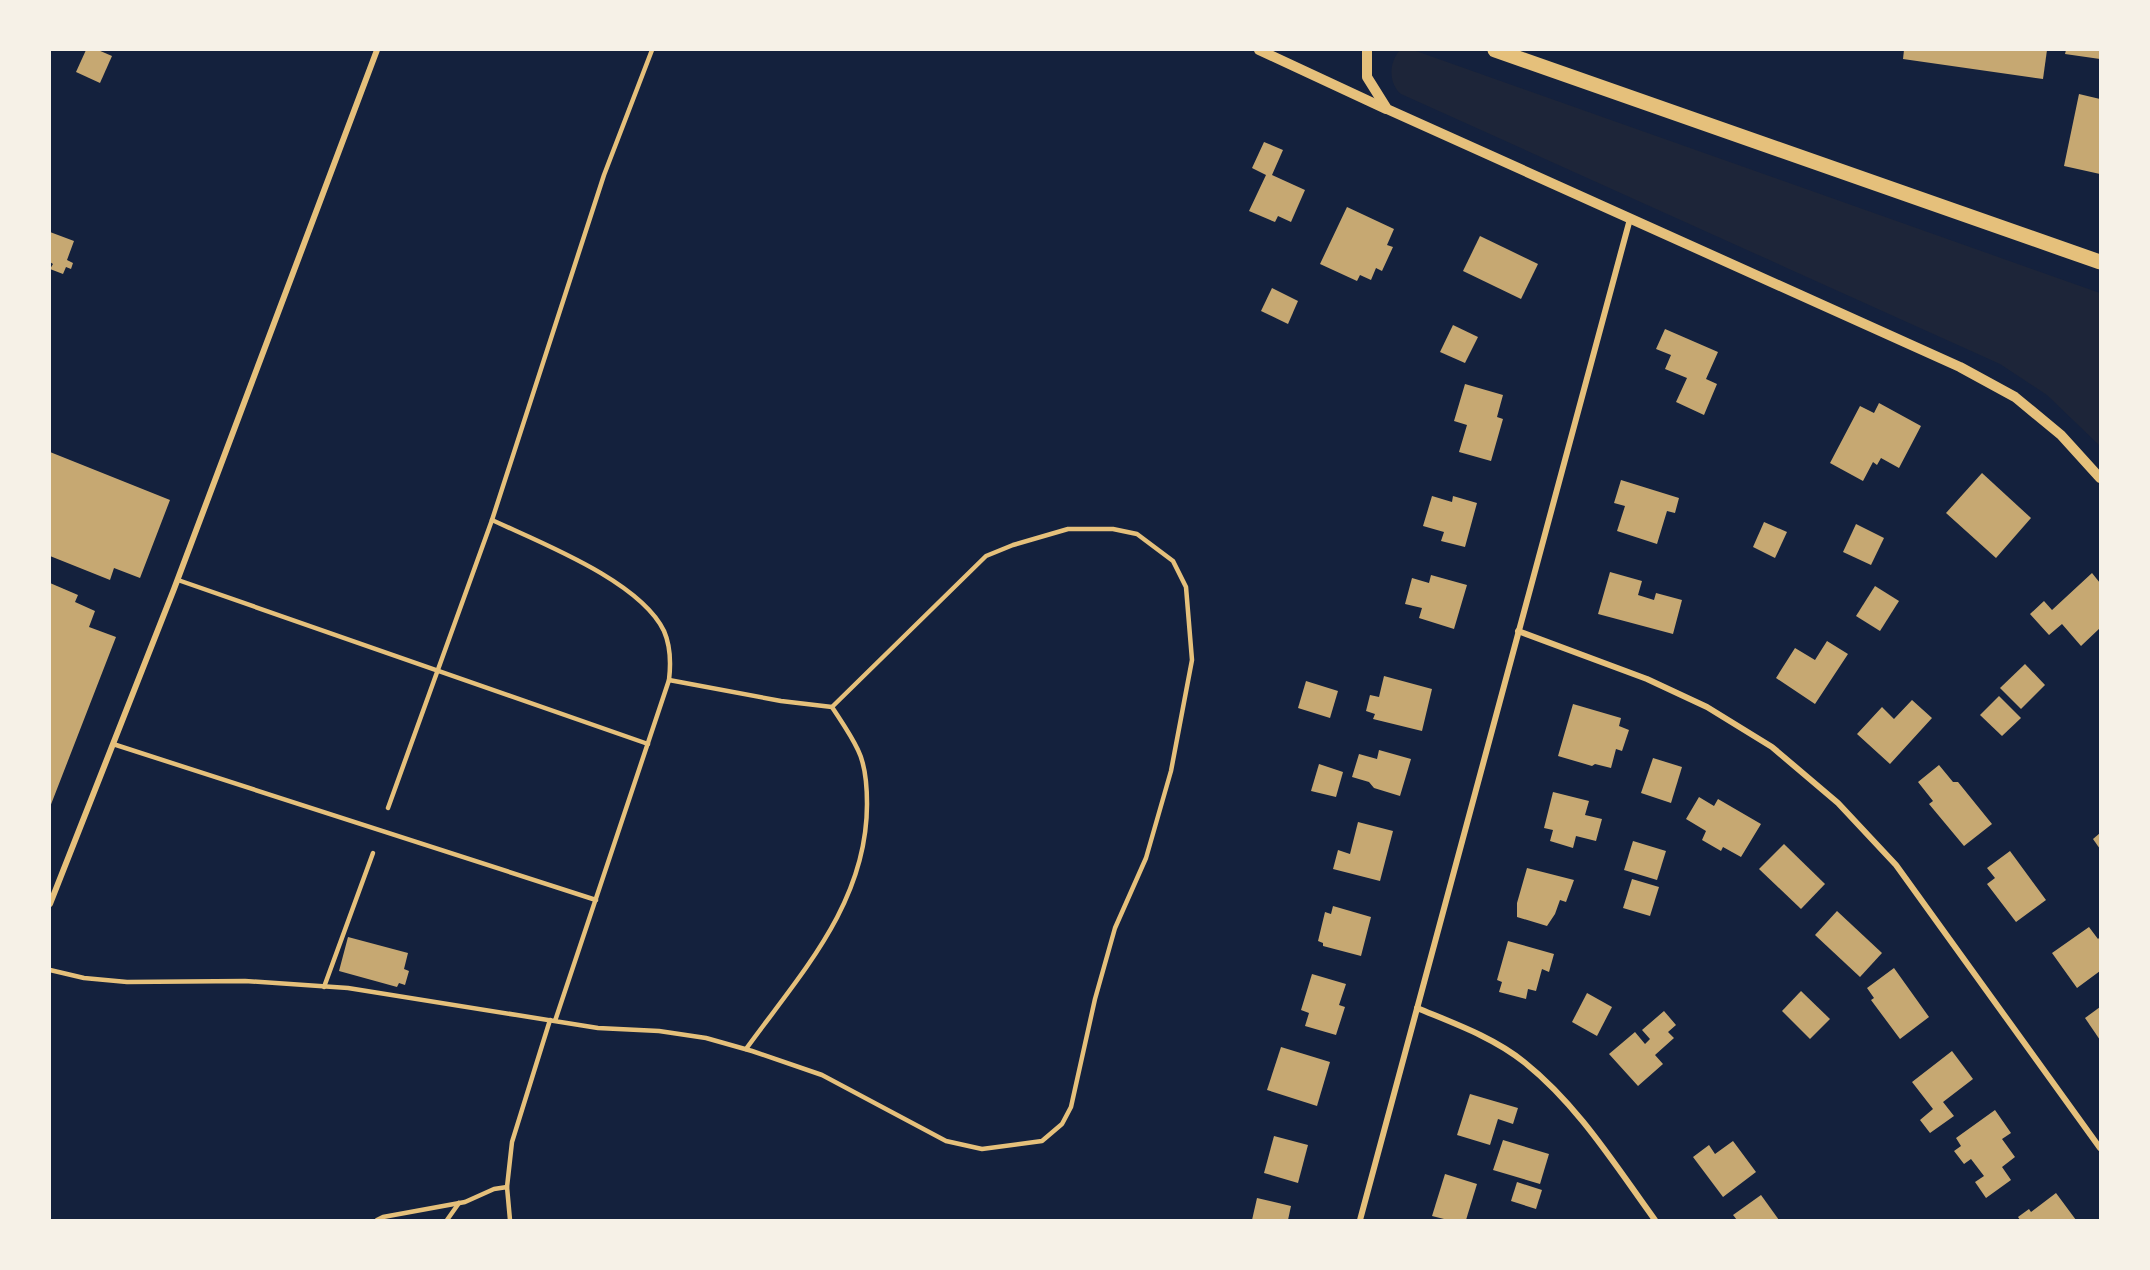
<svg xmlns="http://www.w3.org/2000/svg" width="2150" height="1270" viewBox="0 0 2150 1270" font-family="'Work Sans',sans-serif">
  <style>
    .green { fill: #1d2539 }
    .building { fill: #c6a872 }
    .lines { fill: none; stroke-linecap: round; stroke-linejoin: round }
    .service { stroke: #e5c07b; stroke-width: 4.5 }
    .minor { stroke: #e5c07b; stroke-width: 6 }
    .tertiary { stroke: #e5c07b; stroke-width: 10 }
    .primary { stroke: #e5c07b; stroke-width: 15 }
  </style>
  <rect width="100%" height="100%" fill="#14213d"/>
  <path class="green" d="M 1400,50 L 1416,51 L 2100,293 L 2100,446 L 2047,395 L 2000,364 L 1401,94 C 1388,83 1389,62 1400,50 Z"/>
  <g class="building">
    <polygon points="86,50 98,50 112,56 100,83 76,72"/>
    <polygon points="1904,50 2047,50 2043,79 1903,59"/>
    <polygon points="2066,50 2100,50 2100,59 2065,54"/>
    <polygon points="2079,94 2100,99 2100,174 2064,166"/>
    <polygon points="1264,142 1283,150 1272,175 1305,190 1291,222 1278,216 1275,222 1249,211 1266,175 1252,168"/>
    <polygon points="1347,207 1394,229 1387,245 1393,247 1382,271 1376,268 1371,280 1360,275 1357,281 1320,264"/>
    <polygon points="50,232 74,241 67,260 73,263 71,269 66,267 63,274 50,269 53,264 50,262"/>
    <polygon points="1480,236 1538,264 1521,299 1463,271"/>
    <polygon points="1272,288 1298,301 1288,324 1261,311"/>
    <polygon points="1453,325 1478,337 1465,363 1440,352"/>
    <polygon points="1665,329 1718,352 1706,379 1717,384 1704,415 1676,402 1687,378 1665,369 1671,355 1656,349"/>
    <polygon points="1465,384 1503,395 1497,417 1503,419 1491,461 1459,452 1467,425 1454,421"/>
    <polygon points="1879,403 1921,426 1899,468 1881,458 1877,465 1873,462 1863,481 1830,463 1860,406 1874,413"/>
    <polygon points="50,452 170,500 140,578 114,568 110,580 50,556"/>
    <polygon points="1982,473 2031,518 1996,558 1946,513"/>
    <polygon points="1621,480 1679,498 1675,513 1667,511 1657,544 1617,531 1625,506 1614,503"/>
    <polygon points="1432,496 1452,502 1453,496 1477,503 1465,547 1441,541 1444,532 1423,526"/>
    <polygon points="1764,522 1787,532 1775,558 1753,547"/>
    <polygon points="1856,524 1884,538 1871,565 1843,552"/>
    <polygon points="1610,572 1642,581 1638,595 1654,600 1656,593 1682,600 1673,634 1598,614"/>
    <polygon points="2092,573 2100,583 2100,628 2081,646 2062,624 2049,635 2030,614 2044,601 2052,610"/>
    <polygon points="1431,575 1467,585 1454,629 1419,618 1422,608 1405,604 1412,578 1429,583"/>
    <polygon points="50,583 78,595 75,602 95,611 89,627 116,637 50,807"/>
    <polygon points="1875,586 1899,601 1880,631 1856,616"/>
    <polygon points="1827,641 1848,654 1815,704 1776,678 1795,648 1815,660"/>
    <polygon points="2025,664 2045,685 2021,709 2000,688"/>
    <polygon points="1384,676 1432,689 1422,731 1373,719 1375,714 1366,711 1370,695 1379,697"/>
    <polygon points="1306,681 1338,691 1330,718 1298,708"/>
    <polygon points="1999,696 2021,718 2002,736 1980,715"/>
    <polygon points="1912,700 1932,718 1890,764 1857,734 1882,707 1894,719"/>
    <polygon points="1573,704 1621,718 1619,726 1629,730 1622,751 1616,749 1611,768 1595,764 1592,766 1558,756"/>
    <polygon points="1379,750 1411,759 1400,796 1374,788 1369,782 1352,777 1359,754 1377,759"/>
    <polygon points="1653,758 1682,767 1671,803 1641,793"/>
    <polygon points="1319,764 1343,772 1336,797 1311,791"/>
    <polygon points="1939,765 1953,782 1958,782 1992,824 1964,846 1929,804 1933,801 1918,782"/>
    <polygon points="1553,792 1589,801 1585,815 1602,819 1596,841 1576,836 1573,848 1550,841 1553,830 1544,828"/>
    <polygon points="1699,797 1714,806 1718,799 1761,824 1741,857 1723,847 1721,851 1702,840 1706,831 1686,819"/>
    <polygon points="1358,822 1393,831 1380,881 1333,869 1338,850 1350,854"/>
    <polygon points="2100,833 2100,849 2093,839"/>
    <polygon points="1633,841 1666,851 1657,880 1624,870"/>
    <polygon points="1784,844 1825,884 1801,909 1759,869"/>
    <polygon points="2010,851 2046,900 2016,922 1987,884 1995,878 1987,868"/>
    <polygon points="1527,868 1574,880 1566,902 1560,900 1555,914 1547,926 1517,917 1517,903"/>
    <polygon points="1632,879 1659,887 1650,916 1623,908"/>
    <polygon points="1333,906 1371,917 1361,956 1323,946 1323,943 1318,941 1325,912 1331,914"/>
    <polygon points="1837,911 1882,953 1860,977 1815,935"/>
    <polygon points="2089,927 2098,939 2100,937 2100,971 2077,988 2052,953"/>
    <polygon points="348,937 408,953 404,969 409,971 405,985 399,983 397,987 339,971"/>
    <polygon points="1508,941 1554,954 1549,972 1542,969 1536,991 1528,989 1526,999 1499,992 1502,982 1497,980"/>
    <polygon points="1894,968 1929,1017 1900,1039 1871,1000 1874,998 1867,988"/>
    <polygon points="1312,974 1346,984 1339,1005 1345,1007 1336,1035 1305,1026 1309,1013 1301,1010"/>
    <polygon points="1801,991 1830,1019 1810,1039 1782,1011"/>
    <polygon points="1587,993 1612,1007 1597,1036 1572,1022"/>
    <polygon points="2100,1007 2100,1040 2085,1018"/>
    <polygon points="1664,1011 1676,1025 1668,1032 1674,1038 1655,1055 1663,1064 1638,1086 1609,1054 1635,1032 1645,1044 1650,1039 1642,1030"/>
    <polygon points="1281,1047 1330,1062 1317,1106 1267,1090"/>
    <polygon points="1952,1051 1973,1079 1943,1102 1954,1116 1930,1133 1920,1120 1933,1109 1912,1082"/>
    <polygon points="1470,1094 1518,1108 1513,1124 1498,1119 1490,1145 1457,1135"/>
    <polygon points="1995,1110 2011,1133 2002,1139 2015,1157 2002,1167 2011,1180 1986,1198 1975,1182 1984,1176 1971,1159 1964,1164 1954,1151 1961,1146 1956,1138"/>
    <polygon points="1274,1136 1308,1145 1298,1183 1264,1173"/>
    <polygon points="1503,1140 1549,1154 1540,1184 1493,1170"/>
    <polygon points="1733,1141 1756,1172 1723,1197 1693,1157 1709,1145 1715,1154"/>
    <polygon points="1445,1174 1477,1184 1466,1220 1448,1220 1432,1216"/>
    <polygon points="1517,1182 1542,1190 1536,1209 1511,1201"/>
    <polygon points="2056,1193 2076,1220 2020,1220 2018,1217 2029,1209 2031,1212"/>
    <polygon points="1761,1195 1779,1220 1737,1220 1733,1215"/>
    <polygon points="1257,1198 1291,1206 1288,1220 1252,1220"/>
  </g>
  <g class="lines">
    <g class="service">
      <path d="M 492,520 C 541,543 640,581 664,631 C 671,647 671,663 669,680"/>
      <polyline points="178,580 648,744"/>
      <polyline points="113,744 596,900"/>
      <polyline points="388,808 492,520 604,175 652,50"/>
      <polyline points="50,970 84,978 127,982 245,981 348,988 598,1028 659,1031 706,1038 752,1051 822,1075 946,1141 982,1149 1042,1141 1062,1124 1071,1107 1095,999 1115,928 1146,858 1171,771 1192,660 1186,587 1173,561 1137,534 1113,529 1068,529 1013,545 986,556 832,707 781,701 669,680 555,1021"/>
      <polyline points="324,987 373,853"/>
      <path d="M 746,1049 C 801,973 867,903 867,804 C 867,786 866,766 858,750 C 851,735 841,721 832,707"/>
      <polyline points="507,1187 512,1142 550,1020"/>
      <polyline points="377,1220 383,1217 465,1202 494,1189 507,1187 510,1220"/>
      <polyline points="447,1220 459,1203"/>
    </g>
    <g class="minor">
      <polyline points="1518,631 1647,679 1707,707 1772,747 1838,803 1896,865 2100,1148"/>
      <polyline points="50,904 174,589 377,50"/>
      <path d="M 1417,1008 C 1453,1023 1493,1037 1524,1062 C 1578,1105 1615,1165 1655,1220"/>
      <polyline points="1360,1220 1630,219"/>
    </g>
    <g class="tertiary">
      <polyline points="1259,50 1386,109"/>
      <polyline points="1367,50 1367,77 1387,109 1960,367 2015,397 2061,435 2100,478"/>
    </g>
    <polyline class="primary" points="1495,50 2100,262"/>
  </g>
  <rect width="2150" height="1270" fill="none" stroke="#f6f1e7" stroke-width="102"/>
</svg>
